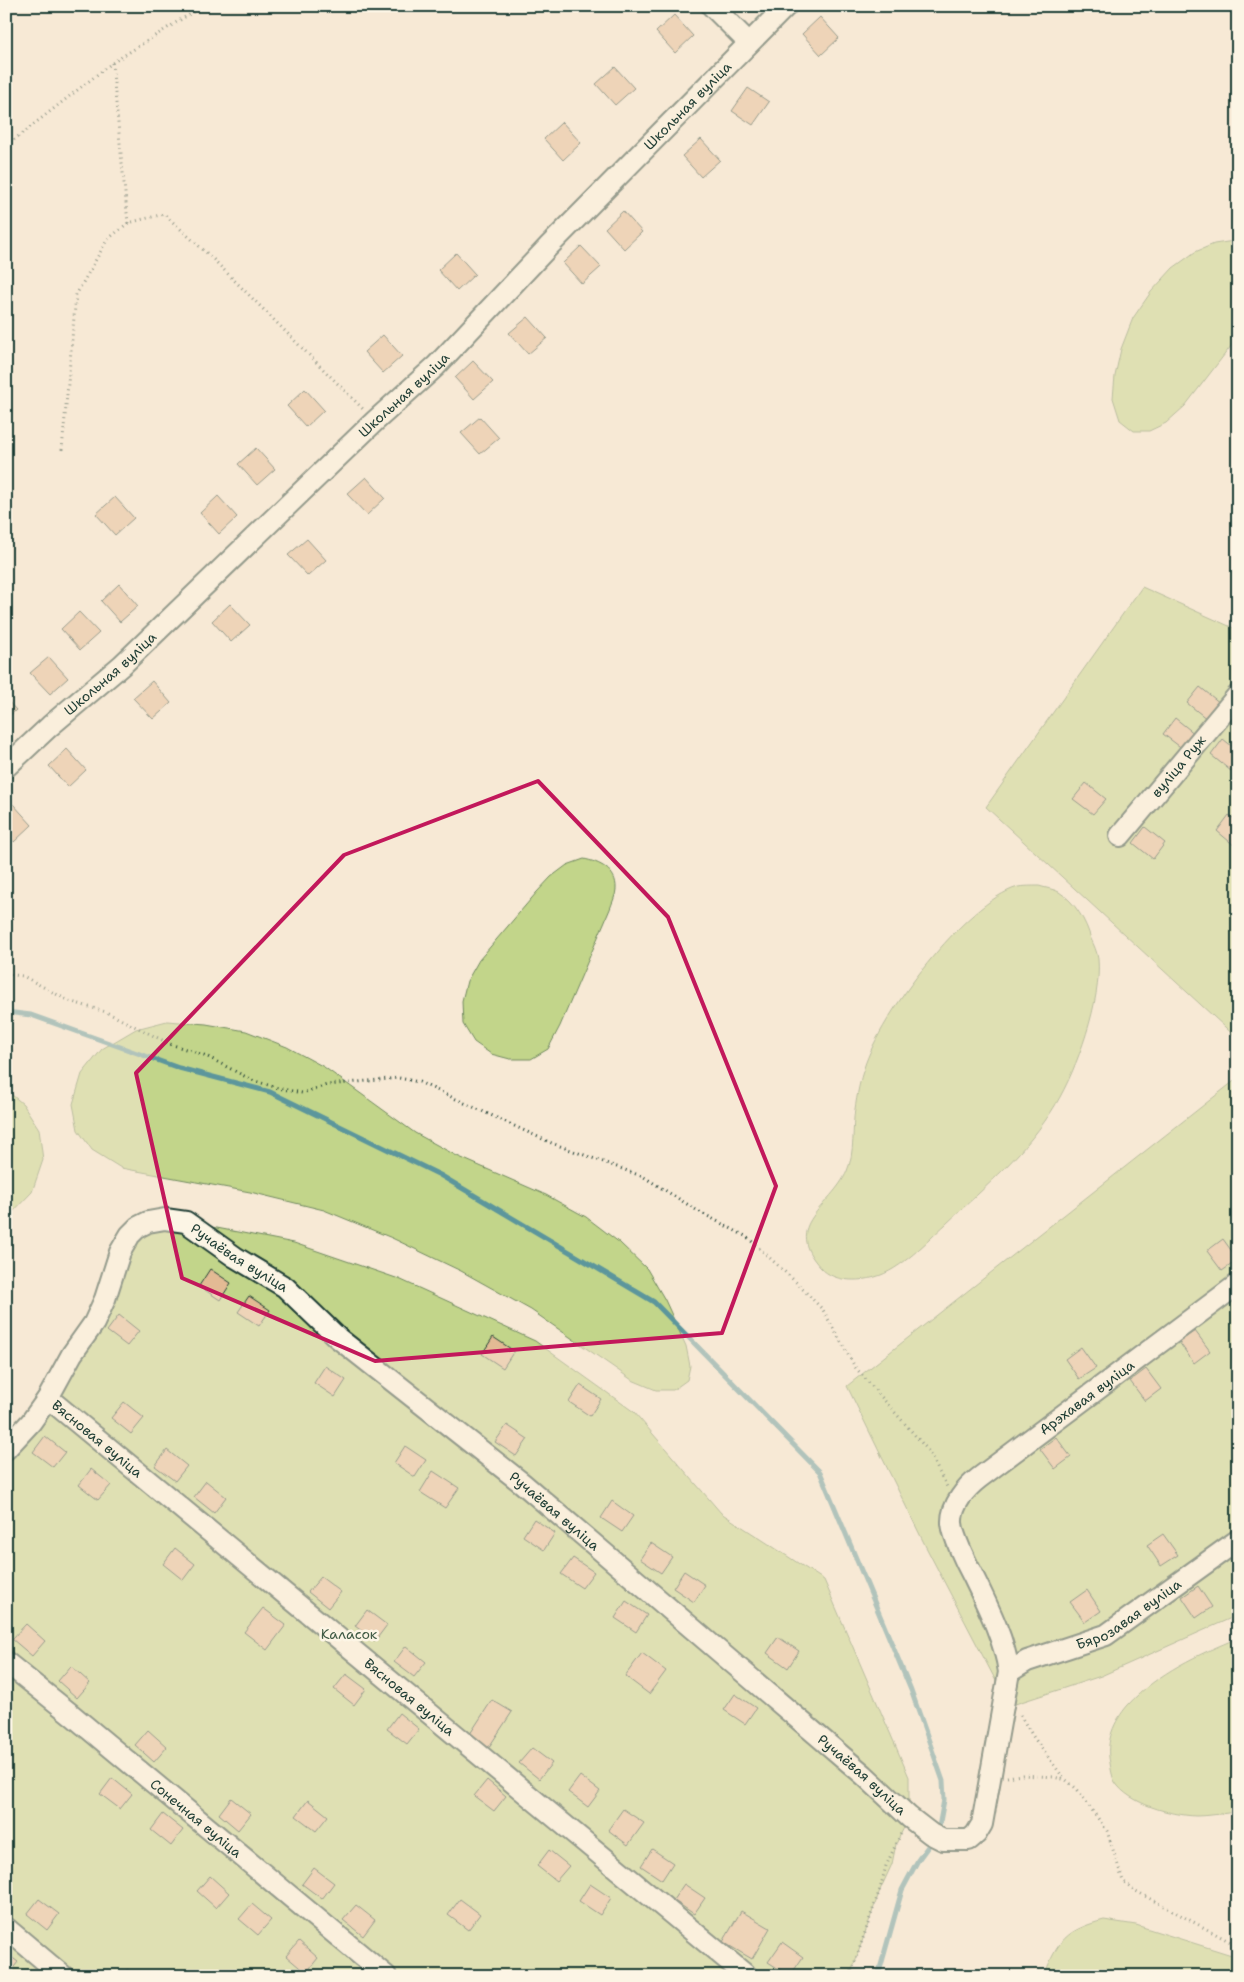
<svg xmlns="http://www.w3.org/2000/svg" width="1244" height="1982" viewBox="0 0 1244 1982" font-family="'Shantell Sans',sans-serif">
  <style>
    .green { fill: #c2d58a; stroke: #70895f }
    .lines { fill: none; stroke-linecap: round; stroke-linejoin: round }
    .stream { stroke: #5b969c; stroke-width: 5 }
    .building { fill: #e3ba94; stroke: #1f3d34 }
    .minor-casing { stroke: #1f3d34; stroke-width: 24 }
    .path { stroke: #1f3d34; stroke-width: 3; stroke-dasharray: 1 4; stroke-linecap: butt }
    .minor { stroke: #fcf5e5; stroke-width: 20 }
    .marked { fill: none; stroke: #c2185b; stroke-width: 4; stroke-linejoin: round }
    .labels { text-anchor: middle; stroke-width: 5; stroke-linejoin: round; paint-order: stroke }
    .street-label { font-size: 14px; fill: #1f3d34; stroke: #fcf5e5 }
    .park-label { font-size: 14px; fill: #405b45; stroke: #fcf5e5 }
  </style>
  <rect width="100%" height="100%" fill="#f7e9d5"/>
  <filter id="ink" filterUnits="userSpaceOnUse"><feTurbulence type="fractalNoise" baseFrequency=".02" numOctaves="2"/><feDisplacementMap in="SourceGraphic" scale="10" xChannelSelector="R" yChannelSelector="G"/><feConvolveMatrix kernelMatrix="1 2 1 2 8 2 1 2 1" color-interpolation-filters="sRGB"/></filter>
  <g filter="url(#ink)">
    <g class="green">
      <polygon points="1234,241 1238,242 1238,337 1185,406 1166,423 1149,431 1134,431 1120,420 1113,398 1115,376 1121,349 1133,318 1151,292 1173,268 1195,252 1214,244"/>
      <polygon points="1142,587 1238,630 1238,1039 986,807"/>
      <path d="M 584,859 C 599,862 617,870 616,889 C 616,895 612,903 610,909 L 560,1026 L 548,1049 L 531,1059 L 510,1059 L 491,1054 L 474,1042 L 463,1024 L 462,1001 L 467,981 L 479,960 L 537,892 L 551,877 L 567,865 Z"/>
      <path d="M 1039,886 C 1045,888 1054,889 1059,892 C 1075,902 1086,921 1091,939 C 1094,945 1097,952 1098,959 C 1102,999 1077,1069 1056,1104 C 1028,1151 986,1186 946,1224 C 927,1241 901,1270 875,1277 C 858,1282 834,1282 821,1268 C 780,1224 831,1208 847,1171 C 855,1153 852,1128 855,1109 C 857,1095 860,1080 864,1068 C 880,1016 965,902 1018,887 C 1024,886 1032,886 1039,886 Z"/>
      <polygon points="167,1021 206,1024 246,1031 287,1047 324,1067 415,1133 457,1156 546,1195 586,1217 620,1243 647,1269 665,1300 686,1346 690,1366 687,1380 673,1390 656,1390 632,1380 531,1310 461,1271 392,1238 324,1210 250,1192 121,1168 92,1150 78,1130 73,1104 82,1074 102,1049 136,1029"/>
      <polygon points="1238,1078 1238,1615 1101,1676 1009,1706 926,1547 847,1386"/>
      <polygon points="6,1090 23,1104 39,1129 43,1160 32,1192 6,1219"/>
      <polygon points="186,1222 294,1243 399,1279 535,1341 634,1412 721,1513 824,1580 909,1777 909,1817 896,1844 892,1864 880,1890 850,1976 6,1976 6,1449 31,1422 130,1235"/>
      <path d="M 1238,1638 L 1238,1812 C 1224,1813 1210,1816 1196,1816 C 1171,1815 1129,1804 1115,1782 C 1112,1777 1111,1769 1110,1763 C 1105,1742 1114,1721 1128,1705 C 1157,1673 1199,1654 1238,1638 Z"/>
      <path d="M 1104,1920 L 1136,1925 L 1238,1957 L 1238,1976 L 1044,1976 C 1058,1940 1066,1930 1104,1920 Z"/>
    </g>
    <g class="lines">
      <g class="stream">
        <polyline points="6,1012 31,1015 179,1068 270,1092 440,1175 654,1302 820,1472 911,1690 943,1781 944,1800 939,1827 936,1833"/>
        <polyline points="878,1976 902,1890 918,1860 932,1841"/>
      </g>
    </g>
    <g class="building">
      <polygon points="674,15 693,36 675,53 656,32"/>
      <polygon points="820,17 839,38 821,55 802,34"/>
      <polygon points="615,67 634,88 615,105 596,84"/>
      <polygon points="748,88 769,102 753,125 732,111"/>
      <polygon points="562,122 581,143 563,160 544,139"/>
      <polygon points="701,139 720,160 701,177 682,156"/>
      <polygon points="623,211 642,232 624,249 605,228"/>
      <polygon points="581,246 601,267 582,284 563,263"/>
      <polygon points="456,253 475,274 457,291 438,270"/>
      <polygon points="528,317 547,338 528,354 509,333"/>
      <polygon points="383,335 402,356 383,373 364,352"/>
      <polygon points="473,361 493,382 474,399 455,378"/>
      <polygon points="305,389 324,410 306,427 287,406"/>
      <polygon points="480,417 499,438 480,454 461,433"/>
      <polygon points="256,448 275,469 257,485 238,464"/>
      <polygon points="366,477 385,498 367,515 347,494"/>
      <polygon points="218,496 237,517 219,534 200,513"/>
      <polygon points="115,497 134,518 115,535 96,514"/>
      <polygon points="307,539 326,560 308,576 288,555"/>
      <polygon points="119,584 138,606 120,622 101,601"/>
      <polygon points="230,604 250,625 231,642 212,621"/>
      <polygon points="79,612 99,633 80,650 61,629"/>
      <polygon points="49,657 68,678 50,694 30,673"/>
      <polygon points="152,681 171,703 153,719 133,698"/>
      <polygon points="1200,687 1220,703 1207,719 1187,703"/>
      <polygon points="6,699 16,710 6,719"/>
      <polygon points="1175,718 1195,734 1183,749 1163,734"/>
      <polygon points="1223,739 1238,751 1238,762 1231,771 1211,755"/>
      <polygon points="67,749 86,770 68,787 49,766"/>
      <polygon points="1086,783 1106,799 1093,814 1073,799"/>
      <polygon points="13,804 32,825 14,842 6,833 6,810"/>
      <polygon points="1229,815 1238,822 1236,847 1217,831"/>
      <polygon points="1145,827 1165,843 1153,859 1133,843"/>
      <polygon points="1223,1239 1238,1260 1222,1271 1207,1251"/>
      <polygon points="210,1269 231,1283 220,1300 199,1286"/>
      <polygon points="249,1296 270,1310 259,1326 238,1312"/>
      <polygon points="119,1315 139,1331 127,1346 107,1331"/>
      <polygon points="1195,1331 1210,1351 1194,1363 1179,1342"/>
      <polygon points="493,1337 514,1351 503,1368 482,1354"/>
      <polygon points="1081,1347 1096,1368 1079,1379 1065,1359"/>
      <polygon points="325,1366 346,1380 335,1397 314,1383"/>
      <polygon points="1146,1369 1161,1389 1145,1401 1130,1381"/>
      <polygon points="580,1385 601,1399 590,1416 569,1402"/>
      <polygon points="124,1402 144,1418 131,1434 111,1418"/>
      <polygon points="507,1425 528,1439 516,1456 495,1442"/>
      <polygon points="45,1436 65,1452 53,1467 33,1452"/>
      <polygon points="1056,1437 1071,1457 1055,1469 1040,1449"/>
      <polygon points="405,1446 426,1460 415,1477 394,1463"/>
      <polygon points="167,1450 187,1466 175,1481 155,1466"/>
      <polygon points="91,1469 111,1485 98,1500 79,1485"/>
      <polygon points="433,1471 459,1488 445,1508 420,1492"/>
      <polygon points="206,1481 226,1497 214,1513 194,1497"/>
      <polygon points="612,1501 633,1516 622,1532 601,1518"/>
      <polygon points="534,1519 555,1533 544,1550 523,1536"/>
      <polygon points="1163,1534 1178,1555 1161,1566 1147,1545"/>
      <polygon points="651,1543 672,1557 661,1573 640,1559"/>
      <polygon points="175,1548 195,1564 183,1580 163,1564"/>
      <polygon points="573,1558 594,1572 582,1588 561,1574"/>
      <polygon points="684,1571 705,1585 694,1602 673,1588"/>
      <polygon points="321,1577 341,1592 328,1608 308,1592"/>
      <polygon points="1198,1586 1212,1607 1196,1618 1182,1597"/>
      <polygon points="1087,1590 1101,1611 1085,1622 1070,1602"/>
      <polygon points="626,1601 647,1615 636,1632 615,1618"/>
      <polygon points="263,1608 286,1625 267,1650 244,1632"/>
      <polygon points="367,1610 387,1625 375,1641 355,1626"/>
      <polygon points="26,1624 45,1641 32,1656 12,1639"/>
      <polygon points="778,1637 799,1651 788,1668 767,1653"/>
      <polygon points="406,1646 426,1662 414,1677 394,1662"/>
      <polygon points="642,1653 666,1671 649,1694 625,1676"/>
      <polygon points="71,1666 90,1683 77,1698 58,1681"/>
      <polygon points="346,1674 366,1689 354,1705 334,1689"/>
      <polygon points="735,1694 756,1708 745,1724 724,1710"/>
      <polygon points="492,1700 512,1712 487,1750 468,1737"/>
      <polygon points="399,1713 419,1729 407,1744 387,1729"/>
      <polygon points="148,1730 167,1747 154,1762 135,1745"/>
      <polygon points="532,1748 552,1763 539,1779 519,1763"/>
      <polygon points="580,1776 600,1791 588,1807 568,1792"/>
      <polygon points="112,1778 132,1794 120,1809 100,1794"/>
      <polygon points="487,1780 506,1796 494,1811 474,1796"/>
      <polygon points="231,1798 251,1814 238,1830 219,1814"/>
      <polygon points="308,1800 328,1816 316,1831 296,1816"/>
      <polygon points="623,1809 644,1823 628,1845 608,1830"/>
      <polygon points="163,1814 183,1830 171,1846 151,1830"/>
      <polygon points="652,1849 673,1863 662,1880 641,1866"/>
      <polygon points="549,1850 569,1866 556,1881 537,1866"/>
      <polygon points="314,1868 334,1883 322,1899 302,1884"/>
      <polygon points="210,1876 229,1893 216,1908 197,1891"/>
      <polygon points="590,1884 611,1898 600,1915 579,1901"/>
      <polygon points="684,1884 705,1898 694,1914 673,1900"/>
      <polygon points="39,1899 59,1914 47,1930 27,1914"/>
      <polygon points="460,1899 480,1914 468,1930 448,1915"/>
      <polygon points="252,1904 271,1920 258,1935 239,1919"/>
      <polygon points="356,1905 375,1920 363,1936 343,1920"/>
      <polygon points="741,1911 770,1928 752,1959 723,1942"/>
      <polygon points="299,1941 318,1958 306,1973 286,1956"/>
      <polygon points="782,1942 803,1957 790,1976 768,1962"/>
      <polygon points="6,1953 18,1962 7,1976 6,1976"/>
      <polygon points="127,1969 137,1976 122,1976"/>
    </g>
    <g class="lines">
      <defs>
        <g id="minor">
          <polyline points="712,6 749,43"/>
          <path id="s1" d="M 6,767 L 50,726 L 122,665 L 375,421 L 436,366 L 548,247 L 786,6"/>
          <path id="s2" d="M 1120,836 L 1238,695"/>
          <path id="s3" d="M 48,1398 L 747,1976"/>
          <path id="s4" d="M 6,1449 L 31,1422 L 48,1398 L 72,1354 L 94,1323 L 105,1299 L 120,1252 L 130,1235 L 138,1227 L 148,1222 L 165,1219 L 186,1222 L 235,1257 L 285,1287 L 338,1338 L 522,1483 L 864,1775 L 909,1817 L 931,1834 L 943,1840 L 969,1840 L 976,1834 L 982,1824 L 1009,1672 C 1004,1638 988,1607 973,1576 C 966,1563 953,1536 952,1523 C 951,1505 966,1488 979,1478 L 1238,1284"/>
          <path id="s5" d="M 6,1662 L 72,1715 L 386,1976"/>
          <path id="s6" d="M 1009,1672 L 1027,1661 L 1106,1635 L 1238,1540"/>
          <polyline points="6,1928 63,1976"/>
        </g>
      </defs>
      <use href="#minor" class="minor-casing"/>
      <g class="path">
        <polyline points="112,63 128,223 164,214 210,256 364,410"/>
        <polyline points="6,146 112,63 196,10 206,6"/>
        <polyline points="62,450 76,295 107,240 128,223"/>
        <polyline points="6,974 23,976 69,1001 106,1012 170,1044 204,1055 252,1080 278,1088 302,1093 327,1085 399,1078 419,1082 549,1142 644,1177 698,1211 747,1237 798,1284 823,1310 855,1367 927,1449 947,1487"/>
        <polyline points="1020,1715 1034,1738 1065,1780"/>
        <polyline points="1007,1777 1022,1775 1054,1777 1066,1780 1077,1789 1107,1831 1123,1881 1134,1890 1238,1946"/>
        <polyline points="850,1976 880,1889 886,1866 902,1831"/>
      </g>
      <use href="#minor" class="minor"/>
    </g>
  </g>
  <path d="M0 0H1244V1982H0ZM 538,781 L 668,917 L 776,1186 L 722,1333 L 375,1361 L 182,1278 L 136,1073 L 344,855 Z" fill="#f7e9d5" fill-opacity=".55" fill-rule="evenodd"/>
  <path class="marked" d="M 538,781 L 668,917 L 776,1186 L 722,1333 L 375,1361 L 182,1278 L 136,1073 L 344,855 Z"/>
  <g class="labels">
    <g class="street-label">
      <text dy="5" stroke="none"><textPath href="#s1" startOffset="950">Школьная вуліца</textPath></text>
      <text dy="5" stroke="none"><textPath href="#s1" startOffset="545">Школьная вуліца</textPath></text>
      <text dy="5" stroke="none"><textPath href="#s1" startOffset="140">Школьная вуліца</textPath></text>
      <text dy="5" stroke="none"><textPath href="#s2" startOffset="91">вуліца Руж</textPath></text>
      <text dy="5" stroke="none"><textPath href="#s4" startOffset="375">Ручаёвая вуліца</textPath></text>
      <text dy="5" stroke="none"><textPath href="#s4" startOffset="1840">Арэхавая вуліца</textPath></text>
      <text dy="5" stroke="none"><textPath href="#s3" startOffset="64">Вясновая вуліца</textPath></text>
      <text dy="5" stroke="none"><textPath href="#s4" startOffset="780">Ручаёвая вуліца</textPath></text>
      <text dy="5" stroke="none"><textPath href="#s6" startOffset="134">Бярозавая вуліца</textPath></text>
      <text dy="5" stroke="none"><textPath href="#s3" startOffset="469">Вясновая вуліца</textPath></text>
      <text dy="5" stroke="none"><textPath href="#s4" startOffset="1185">Ручаёвая вуліца</textPath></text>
      <text dy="5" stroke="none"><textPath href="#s5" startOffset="246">Сонечная вуліца</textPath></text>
    </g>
    <g class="park-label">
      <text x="349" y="1639">Каласок</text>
    </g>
  </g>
  <rect width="1244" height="1982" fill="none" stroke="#fcf5e5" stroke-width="25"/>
  <rect x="12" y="12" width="1219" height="1957" fill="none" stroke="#1f3d34" stroke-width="2" filter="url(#ink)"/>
</svg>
